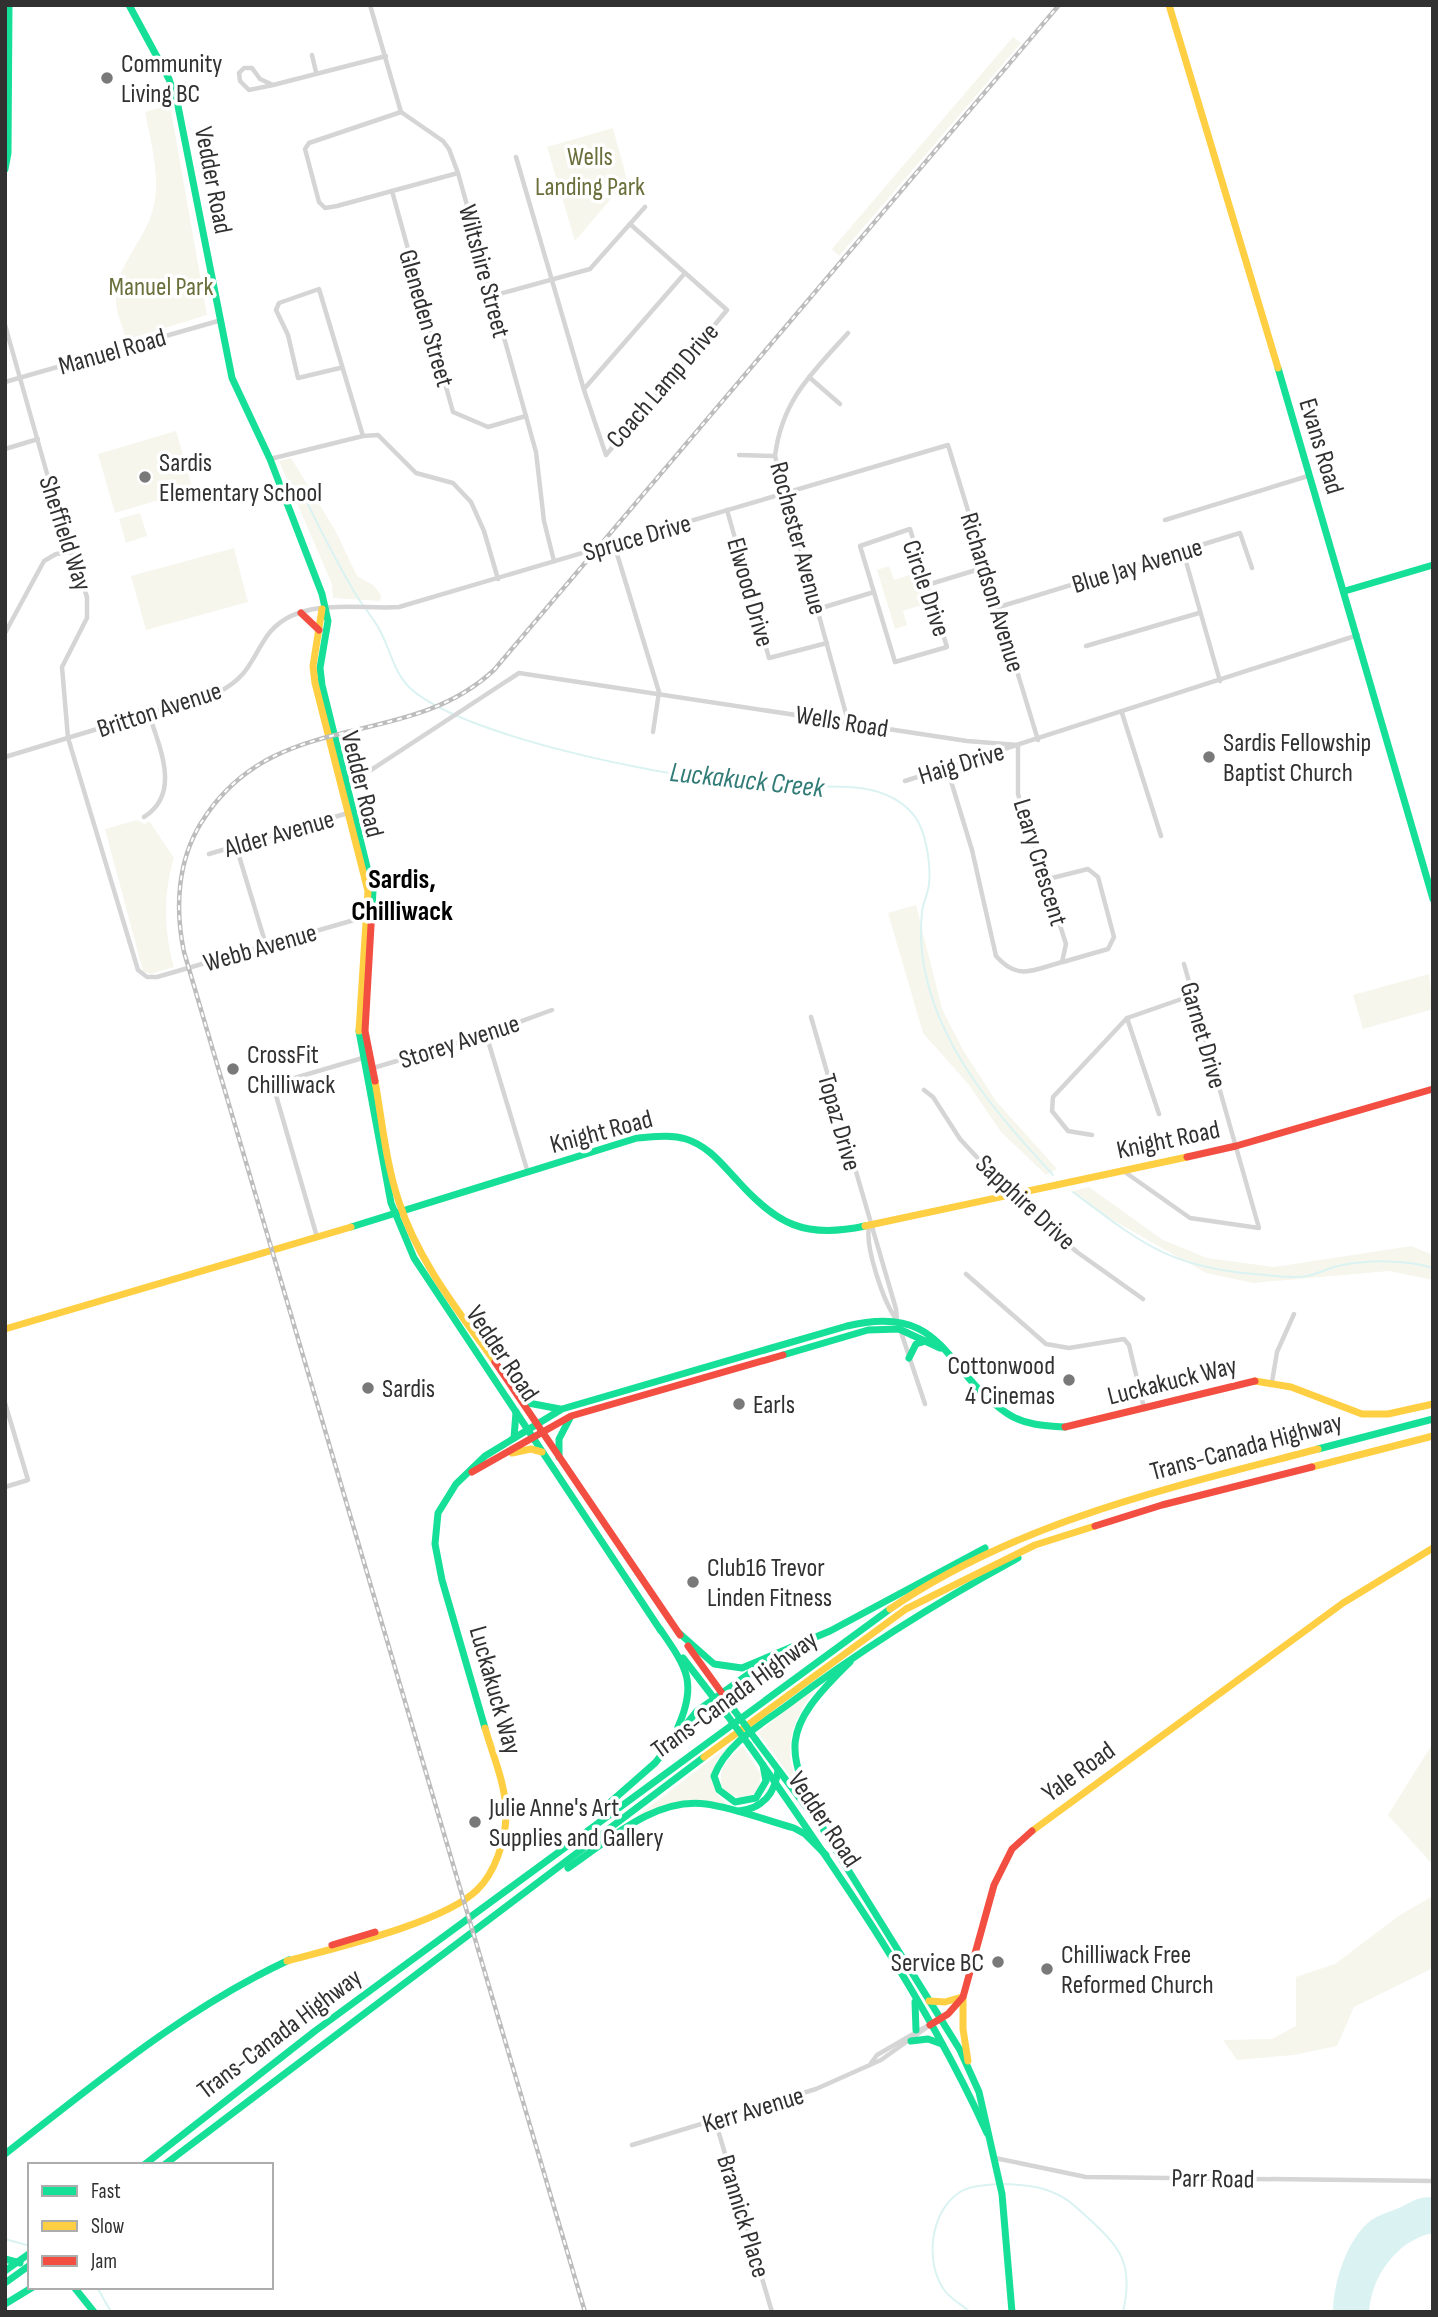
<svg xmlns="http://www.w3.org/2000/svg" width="1438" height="2317" viewBox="0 0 1438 2317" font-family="'Sofia Sans Condensed',sans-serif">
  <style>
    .green { fill: #f6f6ed }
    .water { fill: #daf3f2 }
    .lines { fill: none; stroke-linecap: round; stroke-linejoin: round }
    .stream { stroke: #daf3f2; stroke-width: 2 }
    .street { stroke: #d5d5d5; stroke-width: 4.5 }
    .fast { stroke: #16e098; stroke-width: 7 }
    .slow { stroke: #ffcf43; stroke-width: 7 }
    .jam { stroke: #f24e42; stroke-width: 7 }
    .rail-casing { stroke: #bdbdbd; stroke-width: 4.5 }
    .rail { stroke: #fff; stroke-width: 2; stroke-dasharray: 5; stroke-linecap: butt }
    .fast-bridge { stroke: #16e098; stroke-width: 7 }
    .poi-dot { fill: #797979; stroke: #fff; stroke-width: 2.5 }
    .labels { text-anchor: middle; stroke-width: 7; stroke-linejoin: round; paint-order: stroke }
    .poi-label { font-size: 26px; fill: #313131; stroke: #fff; text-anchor: start }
    .park-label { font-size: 26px; fill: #6b6f3b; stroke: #fff }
    .street-label { font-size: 26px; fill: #313131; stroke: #fff }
    .water-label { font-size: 28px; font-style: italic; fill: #327c78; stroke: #fff }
    .neighbourhood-label { font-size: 28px; font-weight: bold; fill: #000; stroke: #fff }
  </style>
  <rect width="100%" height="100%" fill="#fff"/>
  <g class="green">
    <polygon points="1013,37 1021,43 839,256 832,249"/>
    <path d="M 170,105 L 207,315 L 126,340 C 123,328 117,315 116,303 C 113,267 145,242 153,209 C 161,178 151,143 145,112 Z"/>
    <polygon points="613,128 627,180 575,241 547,147"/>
    <polygon points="176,431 193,490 115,513 98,454"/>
    <polygon points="291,458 335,530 357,576 373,585 381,595 380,601 333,598 332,584 279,461"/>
    <polygon points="140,513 147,536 126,543 119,519"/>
    <polygon points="234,548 248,602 146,630 131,576"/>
    <polygon points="889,566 894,580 919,572 928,603 903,611 907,625 895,629 877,570"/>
    <path d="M 137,820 L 145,824 L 149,821 L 174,858 C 163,893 164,932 174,967 L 151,974 L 143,971 L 105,829 Z"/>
    <polygon points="916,905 942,1009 963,1050 996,1101 1057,1169 1046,1175 1001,1132 969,1085 923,1033 888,913"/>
    <polygon points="1429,974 1433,1009 1363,1029 1353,995"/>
    <polygon points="1089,1187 1163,1240 1207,1258 1274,1267 1411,1246 1433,1255 1433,1280 1389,1271 1253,1283 1206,1273 1109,1218 1073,1191"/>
    <path d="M 823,1679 C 799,1710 780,1738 796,1779 L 794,1781 L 758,1733 Z"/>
    <polygon points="1433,1743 1433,1865 1388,1815"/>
    <path d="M 731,1744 L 717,1761 L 716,1793 L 727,1805 C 692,1795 666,1803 635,1818 Z"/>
    <path d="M 743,1746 L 761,1775 L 758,1791 L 744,1799 L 726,1793 C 712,1774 728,1758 743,1746 Z"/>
    <polygon points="1433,1896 1433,1968 1354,2007 1337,2046 1294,2055 1237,2060 1223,2040 1272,2039 1296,2026 1296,1977 1335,1964 1400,1915"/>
  </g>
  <path class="water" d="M 1433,2197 L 1433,2233 C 1397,2240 1371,2277 1369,2312 L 1333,2312 C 1333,2282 1348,2236 1373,2219 C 1382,2213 1394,2211 1403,2206 C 1415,2200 1418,2197 1433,2197 Z"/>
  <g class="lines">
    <g class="stream">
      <path d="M 301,490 C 318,525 335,560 355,593 C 362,605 371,615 378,627 C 390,647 393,672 410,688 C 467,741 704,785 784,787 C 826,788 880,778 911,812 C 926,827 931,864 929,884 C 928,894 923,903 922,912 C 920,930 921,954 925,971 C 941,1052 999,1116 1053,1175"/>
      <path d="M 1073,1192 C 1140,1242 1168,1267 1254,1274 C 1272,1275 1290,1279 1307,1276 C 1318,1274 1328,1268 1338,1266 C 1366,1260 1406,1259 1433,1268"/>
      <path d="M 1003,2184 C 1019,2185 1036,2185 1052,2192 C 1066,2197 1076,2207 1087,2217 C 1121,2248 1134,2264 1123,2312"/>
      <polyline points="5,2239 30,2246"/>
      <polyline points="97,2287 111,2312"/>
      <path d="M 970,2312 C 962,2305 951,2299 945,2291 C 924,2263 930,2211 960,2192 C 970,2186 985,2185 997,2184"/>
    </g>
    <g class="street">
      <polyline points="370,5 401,112 443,141 449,149 458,173 536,452 544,521 554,561"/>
      <polyline points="312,55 316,72"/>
      <polyline points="273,85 249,90 240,81 239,73 244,68 252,68 260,79 273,85 386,56"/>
      <polyline points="401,112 309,143 305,149 319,202 325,208 337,206 458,173"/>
      <polyline points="516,157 584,390 606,455 727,310 630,224"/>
      <polyline points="392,191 453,412 488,427 526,416"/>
      <polyline points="492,296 590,269 645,207"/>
      <polyline points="5,325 57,509 87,597 87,618 62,667 68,738 138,970 147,977 157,977 368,916"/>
      <polyline points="340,368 298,378 288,335 276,310 279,303 319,289 363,436"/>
      <polyline points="809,377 840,404"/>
      <polyline points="5,382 218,321"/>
      <polyline points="584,389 685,273"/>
      <polyline points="5,449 38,439"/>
      <polyline points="739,455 775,456"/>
      <polyline points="270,459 363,436 378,435 416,473 453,483 471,502 484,531 498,579"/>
      <polyline points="727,510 769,658 827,643"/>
      <polyline points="1165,520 1308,476"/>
      <polygon points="910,529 947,647 895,662 860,546"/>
      <polyline points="614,544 659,692 653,732"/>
      <polyline points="1183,551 1220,681"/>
      <polyline points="927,585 986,567"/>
      <polyline points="999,607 1240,533 1252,568"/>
      <polyline points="818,609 874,592"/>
      <polyline points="5,633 44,561 56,554 72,552"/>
      <polyline points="1086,646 1199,613"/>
      <polyline points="1122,713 1161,836"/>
      <path d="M 848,721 L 775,456 C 782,400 812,373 848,333"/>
      <path d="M 5,757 L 219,692 C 249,676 250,661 267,636 C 296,595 357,610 399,607 L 948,445 L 1038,740"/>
      <path d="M 947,768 L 972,850 L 996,956 C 1018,981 1033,970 1062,962 L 1066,944 L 1018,794 L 1018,745"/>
      <polyline points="344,777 371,770 519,673 967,741 1018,745"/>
      <polyline points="905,781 1358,635"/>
      <path d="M 144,817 C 182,793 159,747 149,714"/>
      <polyline points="236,846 266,945"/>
      <polyline points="209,854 348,813"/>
      <polyline points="1044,880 1088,869 1098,877 1114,937 1108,949 1063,962"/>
      <polyline points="811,1017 896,1309 897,1320 925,1404"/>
      <polyline points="1127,1018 1159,1114"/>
      <polyline points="486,1034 528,1173"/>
      <polyline points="370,1069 486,1034 552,1010"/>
      <polyline points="273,1085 317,1237"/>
      <polyline points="924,1090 933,1097 960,1139 1011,1194 1077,1252 1143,1299"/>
      <polyline points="250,1091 366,1057"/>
      <polyline points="1092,1135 1068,1131 1052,1111 1053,1097 1127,1018 1193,995"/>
      <polyline points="1122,1170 1190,1218 1259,1228 1184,964"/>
      <path d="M 869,1227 C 865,1247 884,1304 897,1320"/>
      <polyline points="966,1274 1046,1344 1069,1348 1124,1339 1129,1345 1144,1408"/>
      <polyline points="1272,1382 1277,1352 1294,1314"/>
      <polyline points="5,1403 28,1480 5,1487"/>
      <polyline points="871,2063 877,2055 927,2026"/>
      <polyline points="715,2120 772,2312"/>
      <polyline points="632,2145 816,2089 881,2060 930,2025"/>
      <polyline points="995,2158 1086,2177 1433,2181"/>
    </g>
    <g class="fast">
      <polyline points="129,5 169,79 178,106 232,378 270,459 322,594 328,621 320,668 322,685 373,891 372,908"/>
      <polyline points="5,169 8,153 9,5"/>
      <polyline points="1278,368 1433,899"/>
      <polyline points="1345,591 1433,565"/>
      <polyline points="359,1031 391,1203 414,1258 661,1631"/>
      <path d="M 351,1227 L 637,1138 C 653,1137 670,1134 686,1139 C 708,1146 721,1163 736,1179 C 777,1225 805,1239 865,1226"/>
      <polyline points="783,1355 868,1330 899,1329 940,1348"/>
      <polyline points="909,1358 916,1344 926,1341"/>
      <polyline points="523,1402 560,1409"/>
      <polyline points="514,1438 516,1412"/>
      <polyline points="1318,1449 1433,1419"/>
      <polyline points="559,1457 559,1439 570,1418"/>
      <path d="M 660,1629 C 686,1667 698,1682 678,1727"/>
      <polyline points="679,1633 714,1664 742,1668 830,1631 985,1548"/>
      <polyline points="683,1658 727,1715"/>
      <path d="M 485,1728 L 442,1580 L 435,1544 L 438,1513 L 456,1484 L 485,1456 L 562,1409 L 847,1326 C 946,1302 943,1371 1008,1414 C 1025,1425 1045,1426 1065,1427"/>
      <polyline points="756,1740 816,1820"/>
      <path d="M 749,1745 C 835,1868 925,1996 987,2133"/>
      <path d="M 763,1765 L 766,1781 L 756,1798 L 735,1802 L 719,1790 L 714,1776 C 727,1743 759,1726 786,1706 C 860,1650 937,1602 1018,1558"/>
      <path d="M 739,1811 C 763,1808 775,1794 778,1770"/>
      <polyline points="598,1813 655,1763 697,1711 761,1665"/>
      <polyline points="824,1831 960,2050 979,2092 1002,2194 1012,2312"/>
      <path d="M 826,1834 C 783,1748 779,1731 850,1662"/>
      <path d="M 568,1868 C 608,1841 654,1797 706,1804 C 735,1808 765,1820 794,1828 L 805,1834 L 826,1855"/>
      <polyline points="915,2002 916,2030"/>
      <polyline points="911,2041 928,2039 942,2044"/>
      <path d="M 5,2154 C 96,2083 184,2009 289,1960"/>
      <polyline points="144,2165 315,2031 890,1609"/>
      <polyline points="164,2165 704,1757"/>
      <polyline points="5,2259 20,2263"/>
      <polyline points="5,2283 30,2265"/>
      <polyline points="74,2287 94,2312"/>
      <polyline points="5,2304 33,2287"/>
    </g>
    <g class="slow">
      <polyline points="1169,5 1278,368"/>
      <polyline points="322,609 313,666 315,683 368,891 359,1031"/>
      <path d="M 375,1081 C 382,1120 386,1164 399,1202 C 418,1261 459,1312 495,1362"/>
      <polyline points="865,1226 1187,1157"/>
      <polyline points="5,1329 351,1227"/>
      <polyline points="1255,1381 1291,1387 1362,1414 1388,1414 1433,1404"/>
      <polyline points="512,1453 531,1449 542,1452"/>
      <polyline points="1312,1467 1433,1436"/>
      <path d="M 890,1609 C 1019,1521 1169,1488 1318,1449"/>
      <polyline points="704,1757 906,1609 1035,1545 1095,1526"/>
      <polyline points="1032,1831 1343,1603 1433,1548"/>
      <path d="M 287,1961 C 335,1948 443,1923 477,1890 C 495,1873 505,1841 506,1817 C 507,1787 493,1756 485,1728"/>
      <polyline points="963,1998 963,2029 968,2061"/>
      <polyline points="929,2001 945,2002 962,1997"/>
    </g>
    <g class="jam">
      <polyline points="301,613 319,630"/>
      <polyline points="372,908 365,1031 375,1081"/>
      <polyline points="1187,1157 1236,1146 1433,1089"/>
      <polyline points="495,1362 680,1635"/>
      <polyline points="1065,1427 1255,1381"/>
      <polyline points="472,1472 571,1416 783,1355"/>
      <polyline points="1095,1526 1162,1505 1312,1467"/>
      <polyline points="688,1646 734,1710"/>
      <polyline points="332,1945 375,1932"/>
      <polyline points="930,2025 948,2014 963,1997 994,1885 1012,1849 1032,1831"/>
    </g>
    <defs>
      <path id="rail" d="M 585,2312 L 184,952 C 175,909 177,862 201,823 C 274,705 405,753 494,670 L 1059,5"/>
    </defs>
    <use href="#rail" class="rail-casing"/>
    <use href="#rail" class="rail"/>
    <g class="fast-bridge">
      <polyline points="734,1710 756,1740"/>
      <polyline points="727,1715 749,1745"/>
      <polyline points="5,2271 30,2253"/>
    </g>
  </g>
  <g class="poi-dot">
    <circle cx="107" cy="78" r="7"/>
    <circle cx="145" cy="477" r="7"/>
    <circle cx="1209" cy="757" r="7"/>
    <circle cx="233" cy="1069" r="7"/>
    <circle cx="1069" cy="1380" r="7"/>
    <circle cx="368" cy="1388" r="7"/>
    <circle cx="739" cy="1404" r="7"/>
    <circle cx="693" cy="1582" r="7"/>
    <circle cx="475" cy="1822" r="7"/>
    <circle cx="998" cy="1962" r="7"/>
    <circle cx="1047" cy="1969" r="7"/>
  </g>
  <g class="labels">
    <g class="poi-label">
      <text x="121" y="72">Community<tspan x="121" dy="30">Living BC</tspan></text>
      <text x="159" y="471">Sardis<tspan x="159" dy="30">Elementary School</tspan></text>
      <text x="1223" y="751">Sardis Fellowship<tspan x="1223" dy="30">Baptist Church</tspan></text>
      <text x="247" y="1063">CrossFit<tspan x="247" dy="30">Chilliwack</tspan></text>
      <text x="1055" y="1374" text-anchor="end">Cottonwood<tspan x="1055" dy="30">4 Cinemas</tspan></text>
      <text x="382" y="1397">Sardis</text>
      <text x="753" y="1413">Earls</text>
      <text x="707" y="1576">Club16 Trevor<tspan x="707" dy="30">Linden Fitness</tspan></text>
      <text x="489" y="1816">Julie Anne's Art<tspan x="489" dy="30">Supplies and Gallery</tspan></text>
      <text x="1061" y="1963">Chilliwack Free<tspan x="1061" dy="30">Reformed Church</tspan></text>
      <text x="984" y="1971" text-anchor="end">Service BC</text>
    </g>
    <g class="park-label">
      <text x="590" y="165">Wells<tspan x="590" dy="30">Landing Park</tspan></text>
      <text x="161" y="295">Manuel Park</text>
    </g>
    <g class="street-label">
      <text transform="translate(214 180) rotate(79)" y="9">Vedder Road</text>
      <text transform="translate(485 271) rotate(75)" y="9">Wiltshire Street</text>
      <text transform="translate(427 318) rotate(74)" y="9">Gleneden Street</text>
      <text transform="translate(112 351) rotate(-16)" y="9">Manuel Road</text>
      <text transform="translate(662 385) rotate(-49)" y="9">Coach Lamp Drive</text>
      <text transform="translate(1322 446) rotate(73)" y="9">Evans Road</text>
      <text transform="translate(66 533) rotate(72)" y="9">Sheffield Way</text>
      <text transform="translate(637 537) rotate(-16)" y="9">Spruce Drive</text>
      <text transform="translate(799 538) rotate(75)" y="9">Rochester Avenue</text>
      <text transform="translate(1137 565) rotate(-17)" y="9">Blue Jay Avenue</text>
      <text transform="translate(927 588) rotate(71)" y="9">Circle Drive</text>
      <text transform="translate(751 592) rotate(74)" y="9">Elwood Drive</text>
      <text transform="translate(993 592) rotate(73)" y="9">Richardson Avenue</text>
      <text transform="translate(159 709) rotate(-18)" y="9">Britton Avenue</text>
      <text transform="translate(842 721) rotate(9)" y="9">Wells Road</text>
      <text transform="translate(961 763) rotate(-17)" y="9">Haig Drive</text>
      <text transform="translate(363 784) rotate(76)" y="9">Vedder Road</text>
      <text transform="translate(279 833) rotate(-16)" y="9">Alder Avenue</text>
      <text transform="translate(1041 862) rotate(73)" y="9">Leary Crescent</text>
      <text transform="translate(260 947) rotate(-16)" y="9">Webb Avenue</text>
      <text transform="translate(1204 1035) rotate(74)" y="9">Garnet Drive</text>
      <text transform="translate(459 1041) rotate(-18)" y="9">Storey Avenue</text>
      <text transform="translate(840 1122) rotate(74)" y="9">Topaz Drive</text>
      <text transform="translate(601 1131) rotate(-15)" y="9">Knight Road</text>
      <text transform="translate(1168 1139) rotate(-12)" y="9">Knight Road</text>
      <text transform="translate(1026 1202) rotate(43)" y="9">Sapphire Drive</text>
      <text transform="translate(503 1353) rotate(56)" y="9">Vedder Road</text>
      <text transform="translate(1172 1380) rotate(-14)" y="9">Luckakuck Way</text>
      <text transform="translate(1246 1446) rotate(-15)" y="9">Trans-Canada Highway</text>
      <text transform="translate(496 1690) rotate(74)" y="9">Luckakuck Way</text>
      <text transform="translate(734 1694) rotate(-36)" y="9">Trans-Canada Highway</text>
      <text transform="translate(1078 1771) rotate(-36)" y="9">Yale Road</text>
      <text transform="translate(825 1819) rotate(56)" y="9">Vedder Road</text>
      <text transform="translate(279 2033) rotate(-37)" y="9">Trans-Canada Highway</text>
      <text transform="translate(753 2109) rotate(-17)" y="9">Kerr Avenue</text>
      <text transform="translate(1213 2178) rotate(1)" y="9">Parr Road</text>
      <text transform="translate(744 2216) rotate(73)" y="9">Brannick Place</text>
    </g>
    <g class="water-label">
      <text transform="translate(747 779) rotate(6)" y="10">Luckakuck Creek</text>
    </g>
    <g class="neighbourhood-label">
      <text x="402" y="888">Sardis,<tspan x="402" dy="32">Chilliwack</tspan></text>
    </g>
  </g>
  <rect width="1438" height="2317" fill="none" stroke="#313131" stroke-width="14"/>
  <rect x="28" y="2163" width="245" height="126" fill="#ffffff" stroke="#adadad" stroke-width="2"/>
  <rect x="42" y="2186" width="35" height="10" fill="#16e098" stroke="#adadad" stroke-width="2"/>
  <text x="91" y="2198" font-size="21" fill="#313131">Fast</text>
  <rect x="42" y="2221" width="35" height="10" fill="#ffcf43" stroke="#adadad" stroke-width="2"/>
  <text x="91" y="2233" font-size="21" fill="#313131">Slow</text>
  <rect x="42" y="2256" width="35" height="10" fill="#f24e42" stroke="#adadad" stroke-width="2"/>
  <text x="91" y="2268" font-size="21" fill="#313131">Jam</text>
</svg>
